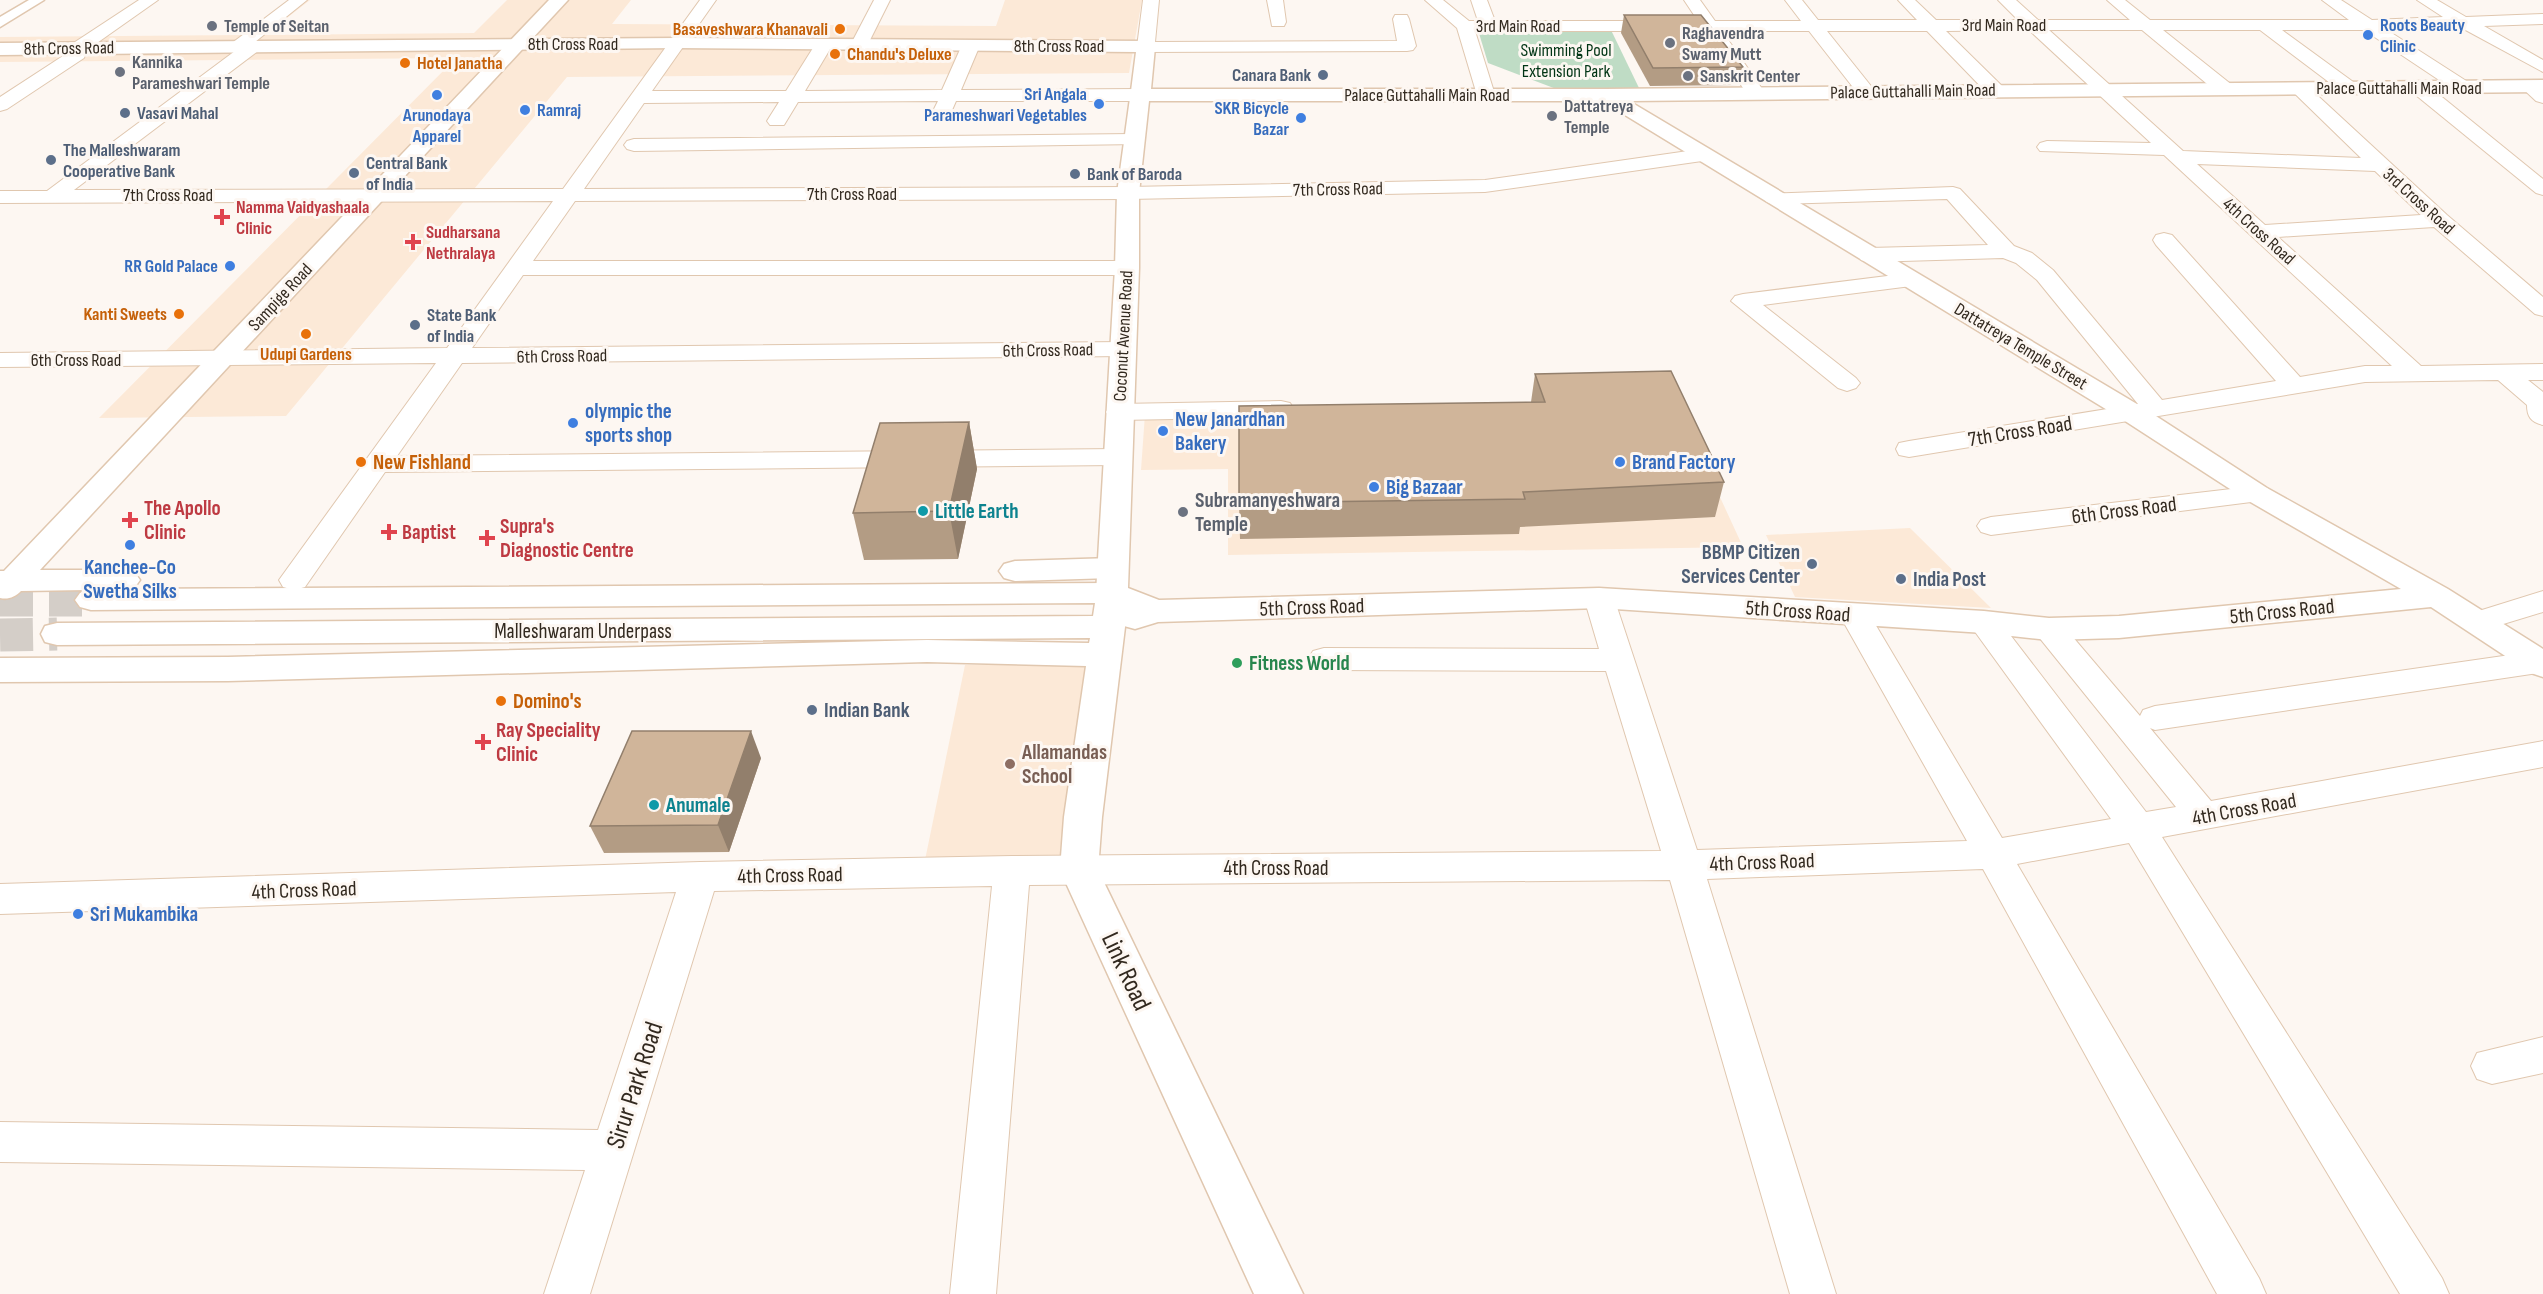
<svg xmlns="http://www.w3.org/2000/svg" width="2543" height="1294" viewBox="0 0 2543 1294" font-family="'Sofia Sans Condensed',sans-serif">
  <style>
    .built { fill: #fce9d7 }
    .green { fill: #bfdcc5 }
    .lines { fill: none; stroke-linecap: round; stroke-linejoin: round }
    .primary-tunnel { stroke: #d4cec8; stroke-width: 33; stroke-dasharray: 33 16; stroke-linecap: butt }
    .pedestrian-casing { stroke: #e0c7af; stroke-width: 3 }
    .minor-casing { stroke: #e0c7af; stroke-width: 2 }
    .tertiary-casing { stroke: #e0c7af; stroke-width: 3 }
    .primary-casing { stroke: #e0c7af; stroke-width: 3 }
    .pedestrian { fill: #fff; fill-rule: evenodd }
    .minor { fill: #fff; fill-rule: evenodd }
    .tertiary { fill: #fff; fill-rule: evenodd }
    .primary { fill: #fff; fill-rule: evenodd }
    .wall { fill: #b39c84 }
    .shaded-wall { fill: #927f6c }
    .building { fill: #d0b59a; stroke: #927f6c; stroke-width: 1.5 }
    .worship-dot { fill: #6b7280; stroke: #fdf7f2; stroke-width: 2 }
    .food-dot { fill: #e8710a; stroke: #fdf7f2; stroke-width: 2 }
    .shop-dot { fill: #3f7fe0; stroke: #fdf7f2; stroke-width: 2 }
    .service-dot { fill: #5c6f8a; stroke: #fdf7f2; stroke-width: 2 }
    .health-dot { fill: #e0444e; stroke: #fdf7f2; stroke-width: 2 }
    .culture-dot { fill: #0f9aa8; stroke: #fdf7f2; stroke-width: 2 }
    .leisure-dot { fill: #2e9e5b; stroke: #fdf7f2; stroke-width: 2 }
    .education-dot { fill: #8d6e63; stroke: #fdf7f2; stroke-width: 2 }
    .labels { text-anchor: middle; stroke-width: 6; stroke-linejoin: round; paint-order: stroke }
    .far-street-label { font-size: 18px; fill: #32291f; stroke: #fdf7f2 }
    .far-shop-label { font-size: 18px; font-weight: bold; fill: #366cbe; stroke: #fdf7f2; text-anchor: end }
    .far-worship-label { font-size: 18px; font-weight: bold; fill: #5b616d; stroke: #fdf7f2; text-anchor: start }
    .far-food-label { font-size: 18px; font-weight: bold; fill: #c56008; stroke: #fdf7f2; text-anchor: end }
    .far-park-label { font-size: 18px; fill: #003414; stroke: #fdf7f2 }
    .far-service-label { font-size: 18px; font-weight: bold; fill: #4e5e75; stroke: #fdf7f2; text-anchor: start }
    .far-health-label { font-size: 18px; font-weight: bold; fill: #be3a42; stroke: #fdf7f2; text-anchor: start }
    .shop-label { font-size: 21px; font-weight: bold; fill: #366cbe; stroke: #fdf7f2; text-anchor: start }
    .street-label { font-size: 21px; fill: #32291f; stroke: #fdf7f2 }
    .food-label { font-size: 21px; font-weight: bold; fill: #c56008; stroke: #fdf7f2; text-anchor: start }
    .worship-label { font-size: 21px; font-weight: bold; fill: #5b616d; stroke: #fdf7f2; text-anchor: start }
    .health-label { font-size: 21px; font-weight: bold; fill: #be3a42; stroke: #fdf7f2; text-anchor: start }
    .culture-label { font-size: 21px; font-weight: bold; fill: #0d838f; stroke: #fdf7f2; text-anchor: start }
    .service-label { font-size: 21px; font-weight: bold; fill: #4e5e75; stroke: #fdf7f2; text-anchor: start }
    .leisure-label { font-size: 21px; font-weight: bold; fill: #27864d; stroke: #fdf7f2; text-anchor: start }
    .education-label { font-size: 21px; font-weight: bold; fill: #785e54; stroke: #fdf7f2; text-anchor: start }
    .near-street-label { font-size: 26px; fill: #32291f; stroke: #fdf7f2 }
  </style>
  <rect width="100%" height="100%" fill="#fdf7f2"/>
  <g class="built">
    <polygon points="291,0 310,0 265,35 474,33 507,0 631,0 612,24 996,26 1005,0 1142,0 1129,73 567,77 286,416 99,418 456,58 0,62 0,37 243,35"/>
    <polygon points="1677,404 1743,547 1228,555 1228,469 1141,470 1145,414"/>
    <polygon points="1910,528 1991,608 1795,597 1766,535"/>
    <polygon points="1087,664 1065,863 924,865 965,665"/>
  </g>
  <polygon class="green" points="1478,30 1611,30 1640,90 1559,90 1488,63"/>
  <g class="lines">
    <g class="primary-tunnel">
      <polyline points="0,600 91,600"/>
      <polyline points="0,635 57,634"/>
    </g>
    <defs>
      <polygon id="pedestrian" points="29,0 44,0 0,27 0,17"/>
      <g id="minor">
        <polygon points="139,0 158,0 87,50 84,58 7,109 0,111 0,97 69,52 72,44"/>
        <polygon points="289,0 307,0 255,42 261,47 258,51 74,190 563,189 700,0 716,0 652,91 786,91 818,40 830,40 833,44 805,91 942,90 962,45 965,41 977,41 980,45 961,90 1138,89 1145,91 1147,95 1145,99 1138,101 956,101 949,117 935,117 932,113 938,101 798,102 784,125 770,125 767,121 779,102 644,103 584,189 1128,187 1485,180 1702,149 1709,151 1712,155 1709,159 1702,161 1485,192 1128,199 575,201 533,261 1127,261 1135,263 1138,268 1135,273 1127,275 523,275 472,348 1123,342 1132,344 1135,349 1132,354 1123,356 462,363 397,456 1118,449 1128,451 1132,457 1128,463 1118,465 385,472 305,587 294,590 283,587 279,580 436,363 0,367 0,353 447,348 553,201 0,203 0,191 47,191 235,51 229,47 232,43"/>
        <polygon points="874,0 890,0 866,48 854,48 851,44"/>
        <polygon points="1143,0 1159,0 1155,42 1397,41 1393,19 1395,15 1407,15 1409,19 1416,46 1413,50 1407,51 1146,52 1140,51 1137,47"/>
        <polygon points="1267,0 1283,0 1286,22 1284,26 1272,26"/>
        <path d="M 1425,0 L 1443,0 L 1469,21 L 1478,21 L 1471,0 L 1487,0 L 1495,21 L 1698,21 L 1684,0 L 1700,0 L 1715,21 L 1801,21 L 1785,0 L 1802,0 L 1818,20 L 1917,20 L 1898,0 L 1915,0 L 1936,20 L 2018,20 L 1998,0 L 2016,0 L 2038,20 L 2130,20 L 2107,0 L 2125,0 L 2150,20 L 2349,20 L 2322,0 L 2341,0 L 2372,20 L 2443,17 L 2417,0 L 2437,0 L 2466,17 L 2543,14 L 2543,24 L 2484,26 L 2543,60 L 2543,72 L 2460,27 L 2387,30 L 2471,84 L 2473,88 L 2471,92 L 2457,92 L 2364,30 L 2282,30 L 2356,84 L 2358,88 L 2356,92 L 2342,92 L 2260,30 L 2163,30 L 2232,85 L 2234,89 L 2232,93 L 2218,93 L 2142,30 L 2049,30 L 2183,151 L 2361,158 L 2289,88 L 2291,84 L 2305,84 L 2447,215 L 2543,297 L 2543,316 L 2535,314 L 2434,227 L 2278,237 L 2421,366 L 2543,364 L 2543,380 L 2528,380 L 2543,392 L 2543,425 C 2531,422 2527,417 2527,405 L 2498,380 L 2365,382 L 1909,457 L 1899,455 L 1896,449 L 1899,443 L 1909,441 L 2138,404 L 2037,280 L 2016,263 L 2003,258 L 1869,262 L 1861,260 L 1858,255 L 1861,250 L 1869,248 L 1988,245 L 1947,199 L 1774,204 L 1767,202 L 1763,198 L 1767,194 L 1953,187 L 1960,189 L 2014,246 L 2032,253 L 2053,270 L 2162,400 L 2276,381 L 2156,245 L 2153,240 L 2156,235 L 2164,233 L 2172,235 L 2300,377 L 2365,366 L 2392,366 L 2164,155 L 2040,151 L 2037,147 L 2040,143 L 2047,141 L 2151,143 L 2029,30 L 1946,31 L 2002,86 L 2004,90 L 2002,94 L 1988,94 L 1927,31 L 1827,31 L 1875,91 L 1873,95 L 1859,95 L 1809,31 L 1722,31 L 1765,93 L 1763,97 L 1749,97 L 1705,31 L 1475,31 L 1495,95 L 1493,99 L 1479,99 L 1477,95 L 1457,28 ZM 2197,164 L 2375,171 L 2421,215 L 2265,225 Z"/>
        <polygon points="2530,81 2543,88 2543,103 2536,101 2521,87 2523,83"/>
        <polygon points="2419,82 2426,84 2543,179 2543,195 2536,193 2412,92 2410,88 2412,84"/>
        <polygon points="1133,134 1140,136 1143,140 1140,144 634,151 627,149 624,145 627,141 634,139"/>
        <polygon points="1911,273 1919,275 1922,280 1919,285 1763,305 1856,378 1860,383 1856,388 1847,391 1838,388 1731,301 1735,296 1743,294"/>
        <polygon points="1281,401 1290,403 1294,409 1290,415 1281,417 1119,420 1110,418 1106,412 1110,406 1119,404"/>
        <polygon points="2257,486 2267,488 2271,494 2267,500 1991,535 1981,532 1977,526 1981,520 1991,517"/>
        <polygon points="1599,588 1610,591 1614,598 1697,850 1967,841 1839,614 1843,607 1854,604 1865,607 2002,838 2111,819 1973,629 1969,622 1973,615 1984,612 1995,615 2146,812 2176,807 2038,636 2033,629 2038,622 2049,619 2060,622 2140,716 2143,710 2155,706 2538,651 2543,652 2543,672 2538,673 2155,730 2150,728 2211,801 2543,741 2543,767 2162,837 2442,1278 2449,1294 2400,1294 2129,843 2017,864 2259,1278 2266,1294 2217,1294 1983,869 1707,879 1836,1294 1790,1294 1670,880 1029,885 996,1294 950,1294 992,886 714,891 590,1294 544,1294 585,1170 0,1162 0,1122 598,1130 676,892 0,914 0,884 700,862 1012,856 1661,851 1606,671 1324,670 1313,667 1308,659 1313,651 1324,648 1599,649 1584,598 1588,591"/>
        <polygon points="2543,591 2543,612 2477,632 2466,629 2462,622 2466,615"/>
        <polygon points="2543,1037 2543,1073 2492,1084 2477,1079 2471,1066 2477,1053"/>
      </g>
      <path id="tertiary" d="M 677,38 L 1146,41 L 1153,43 L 1155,47 L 1151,89 L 1606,89 L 2543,80 L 2543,92 L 1629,101 L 2142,407 L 2267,488 L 2448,589 L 2543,649 L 2543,677 L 2531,673 L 2431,607 L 2119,638 L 2049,640 L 1984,633 L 1599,608 L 1158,622 L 1135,629 L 1124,626 L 1119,618 L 1124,610 L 1101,600 L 1096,593 L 1115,268 L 1117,193 L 1130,98 L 1128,95 L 1131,91 L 1136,52 L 677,48 L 0,55 L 0,43 ZM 1149,101 L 1602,101 L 2122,419 L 2247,500 L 2401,589 L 2119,616 L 2049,618 L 1984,611 L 1599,588 L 1159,600 L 1128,588 L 1139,268 L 1139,193 Z"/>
      <g id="primary">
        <path d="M 549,0 L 568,0 L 40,570 L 124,570 L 135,573 L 140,580 L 135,587 L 127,589 L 1112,583 L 1123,586 L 1128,593 L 1125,627 L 1102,817 L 1098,870 L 1303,1294 L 1254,1294 L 1060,870 L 1064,817 L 1086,666 L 927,662 L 228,681 L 0,682 L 0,658 L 228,657 L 927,640 L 1089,643 L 1090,638 L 57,645 L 45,642 L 41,634 L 45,626 L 57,623 L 1093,616 L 1095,603 L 91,610 L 80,607 L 75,600 L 80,593 L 87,590 L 21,591 C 15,597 8,600 0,598 L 0,571 L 4,571 Z"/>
        <polygon points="1112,558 1123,561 1128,568 1123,575 1112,578 1015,581 1004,578 999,571 1004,564 1015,561"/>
      </g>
    </defs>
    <use href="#pedestrian" class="pedestrian-casing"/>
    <use href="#minor" class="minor-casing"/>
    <use href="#tertiary" class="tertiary-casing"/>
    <use href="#primary" class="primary-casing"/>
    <use href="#pedestrian" class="pedestrian"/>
    <use href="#minor" class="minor"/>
    <use href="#tertiary" class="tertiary"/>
    <use href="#primary" class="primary"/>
  </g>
  <g class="wall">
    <polygon points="1624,15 1743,67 1738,85 1650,86 1621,33"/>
    <polygon points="1535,374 1724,482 1715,517 1520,527 1519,534 1240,539 1239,503 1531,402"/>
    <polygon points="969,422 977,469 958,559 864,560 853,513"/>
    <polygon points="761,758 729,852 604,853 590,826"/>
  </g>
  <g class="shaded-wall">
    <polygon points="969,422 977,469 958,559 949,511"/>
    <polygon points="751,731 761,758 729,852 718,825"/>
  </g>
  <g class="building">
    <polygon points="1624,15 1701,15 1743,67 1653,68"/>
    <polygon points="1671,371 1724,482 1523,492 1525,499 1239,503 1239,406 1545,402 1535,374"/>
    <polygon points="969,422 949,511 853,513 880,423"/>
    <polygon points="632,731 751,731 718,825 590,826"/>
  </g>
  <g class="worship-dot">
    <circle cx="212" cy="26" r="6"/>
    <circle cx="1670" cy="43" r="6"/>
    <circle cx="120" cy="72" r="6"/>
    <circle cx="1688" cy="76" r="6"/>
    <circle cx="1552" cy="116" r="6"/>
    <circle cx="1183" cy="512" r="6"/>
  </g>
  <g class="food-dot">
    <circle cx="840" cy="29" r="6"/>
    <circle cx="835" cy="54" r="6"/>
    <circle cx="405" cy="63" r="6"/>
    <circle cx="179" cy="314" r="6"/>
    <circle cx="306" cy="334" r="6"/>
    <circle cx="361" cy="462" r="6"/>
    <circle cx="501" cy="701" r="6"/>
  </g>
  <g class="shop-dot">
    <circle cx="2368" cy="35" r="6"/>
    <circle cx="437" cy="95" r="6"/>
    <circle cx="1099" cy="104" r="6"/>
    <circle cx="525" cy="110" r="6"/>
    <circle cx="1301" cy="118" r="6"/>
    <circle cx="230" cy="266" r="6"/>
    <circle cx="573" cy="423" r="6"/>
    <circle cx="1163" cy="431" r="6"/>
    <circle cx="1620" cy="462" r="6"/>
    <circle cx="1374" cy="487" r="6"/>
    <circle cx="130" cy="545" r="6"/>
    <circle cx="78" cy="914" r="6"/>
  </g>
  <g class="service-dot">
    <circle cx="1323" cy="75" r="6"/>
    <circle cx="125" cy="113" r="6"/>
    <circle cx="51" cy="160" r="6"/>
    <circle cx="354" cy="173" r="6"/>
    <circle cx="1075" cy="174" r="6"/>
    <circle cx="415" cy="325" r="6"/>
    <circle cx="1812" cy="564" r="6"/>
    <circle cx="1901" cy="579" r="6"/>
    <circle cx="812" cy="710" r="6"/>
  </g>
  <g class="health-dot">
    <path d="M219 208h6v6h6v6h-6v6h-6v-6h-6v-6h6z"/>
    <path d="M410 233h6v6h6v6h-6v6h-6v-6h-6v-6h6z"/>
    <path d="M127 511h6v6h6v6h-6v6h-6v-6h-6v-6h6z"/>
    <path d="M386 523h6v6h6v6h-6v6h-6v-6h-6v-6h6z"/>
    <path d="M484 529h6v6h6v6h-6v6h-6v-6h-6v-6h6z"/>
    <path d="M480 733h6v6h6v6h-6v6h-6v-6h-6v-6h6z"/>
  </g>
  <g class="culture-dot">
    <circle cx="923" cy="511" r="6"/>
    <circle cx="654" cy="805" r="6"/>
  </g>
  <circle class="leisure-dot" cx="1237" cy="663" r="6"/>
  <circle class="education-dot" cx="1010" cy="764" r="6"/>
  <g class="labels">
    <g class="far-street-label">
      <text x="2004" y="31">3rd Main Road</text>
      <text x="1518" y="32">3rd Main Road</text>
      <text x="573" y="50">8th Cross Road</text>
      <text x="1059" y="52">8th Cross Road</text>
      <text transform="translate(69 48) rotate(-1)" y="6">8th Cross Road</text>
      <text x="2399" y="94">Palace Guttahalli Main Road</text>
      <text transform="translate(1913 91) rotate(-1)" y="6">Palace Guttahalli Main Road</text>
      <text x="1427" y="101">Palace Guttahalli Main Road</text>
      <text transform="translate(1338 189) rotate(-1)" y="6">7th Cross Road</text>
      <text x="852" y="200">7th Cross Road</text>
      <text x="168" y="201">7th Cross Road</text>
      <text transform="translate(2419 201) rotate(42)" y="6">3rd Cross Road</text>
      <text transform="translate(2259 231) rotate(42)" y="6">4th Cross Road</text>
      <text transform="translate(280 297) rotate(-47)" y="6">Sampige Road</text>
      <text transform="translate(1123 336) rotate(-87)" y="6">Coconut Avenue Road</text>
      <text transform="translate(2021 346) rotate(31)" y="6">Dattatreya Temple Street</text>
      <text transform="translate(1048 350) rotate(-1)" y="6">6th Cross Road</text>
      <text transform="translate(562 356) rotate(-1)" y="6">6th Cross Road</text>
      <text x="76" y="366">6th Cross Road</text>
    </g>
    <g class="far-shop-label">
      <text x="2380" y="31" text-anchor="start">Roots Beauty<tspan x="2380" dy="21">Clinic</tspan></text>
      <text x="1087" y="100">Sri Angala<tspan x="1087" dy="21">Parameshwari Vegetables</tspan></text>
      <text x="1289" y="114">SKR Bicycle<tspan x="1289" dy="21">Bazar</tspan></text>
      <text x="537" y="116" text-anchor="start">Ramraj</text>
      <text x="437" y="121" text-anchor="middle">Arunodaya<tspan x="437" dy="21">Apparel</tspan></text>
      <text x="218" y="272">RR Gold Palace</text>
    </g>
    <g class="far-worship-label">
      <text x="224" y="32">Temple of Seitan</text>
      <text x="1682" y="39">Raghavendra<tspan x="1682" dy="21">Swamy Mutt</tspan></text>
      <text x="132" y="68">Kannika<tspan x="132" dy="21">Parameshwari Temple</tspan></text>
      <text x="1700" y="82">Sanskrit Center</text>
      <text x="1564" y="112">Dattatreya<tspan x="1564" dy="21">Temple</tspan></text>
    </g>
    <g class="far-food-label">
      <text x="828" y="35">Basaveshwara Khanavali</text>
      <text x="847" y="60" text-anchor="start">Chandu's Deluxe</text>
      <text x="417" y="69" text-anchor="start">Hotel Janatha</text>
      <text x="167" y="320">Kanti Sweets</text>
      <text x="306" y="360" text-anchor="middle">Udupi Gardens</text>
    </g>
    <g class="far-park-label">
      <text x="1566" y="56">Swimming Pool<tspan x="1566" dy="21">Extension Park</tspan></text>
    </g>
    <g class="far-service-label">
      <text x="1311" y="81" text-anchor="end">Canara Bank</text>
      <text x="137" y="119">Vasavi Mahal</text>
      <text x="63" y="156">The Malleshwaram<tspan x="63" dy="21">Cooperative Bank</tspan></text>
      <text x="366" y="169">Central Bank<tspan x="366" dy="21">of India</tspan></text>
      <text x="1087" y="180">Bank of Baroda</text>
      <text x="427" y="321">State Bank<tspan x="427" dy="21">of India</tspan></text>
    </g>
    <g class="far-health-label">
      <text x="236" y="213">Namma Vaidyashaala<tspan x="236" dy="21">Clinic</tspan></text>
      <text x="426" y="238">Sudharsana<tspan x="426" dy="21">Nethralaya</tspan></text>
    </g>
    <g class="shop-label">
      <text x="585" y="418">olympic the<tspan x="585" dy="24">sports shop</tspan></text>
      <text x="1175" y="426">New Janardhan<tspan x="1175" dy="24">Bakery</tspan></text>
      <text x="1632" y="469">Brand Factory</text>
      <text x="1386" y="494">Big Bazaar</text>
      <text x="130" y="574" text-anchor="middle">Kanchee-Co<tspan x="130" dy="24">Swetha Silks</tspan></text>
      <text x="90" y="921">Sri Mukambika</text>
    </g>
    <g class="street-label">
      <text transform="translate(2020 431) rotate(-9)" y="7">7th Cross Road</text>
      <text transform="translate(2124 510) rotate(-7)" y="7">6th Cross Road</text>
      <text transform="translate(1312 607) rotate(-2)" y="7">5th Cross Road</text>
      <text transform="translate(1798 611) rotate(4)" y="7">5th Cross Road</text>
      <text transform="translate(2282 611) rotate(-6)" y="7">5th Cross Road</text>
      <text x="583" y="638">Malleshwaram Underpass</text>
      <text transform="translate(2244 809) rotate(-10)" y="7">4th Cross Road</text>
      <text transform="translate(1762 862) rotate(-2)" y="7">4th Cross Road</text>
      <text x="1276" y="875">4th Cross Road</text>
      <text transform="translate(790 875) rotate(-1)" y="7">4th Cross Road</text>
      <text transform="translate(304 890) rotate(-2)" y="7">4th Cross Road</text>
    </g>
    <g class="food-label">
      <text x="373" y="469">New Fishland</text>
      <text x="513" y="708">Domino's</text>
    </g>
    <g class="worship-label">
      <text x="1195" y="507">Subramanyeshwara<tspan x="1195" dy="24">Temple</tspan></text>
    </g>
    <g class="health-label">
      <text x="144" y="515">The Apollo<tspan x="144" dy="24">Clinic</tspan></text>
      <text x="500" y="533">Supra's<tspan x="500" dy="24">Diagnostic Centre</tspan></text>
      <text x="402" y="539">Baptist</text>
      <text x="496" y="737">Ray Speciality<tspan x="496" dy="24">Clinic</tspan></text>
    </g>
    <g class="culture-label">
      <text x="935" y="518">Little Earth</text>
      <text x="666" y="812">Anumale</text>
    </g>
    <g class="service-label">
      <text x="1800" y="559" text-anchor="end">BBMP Citizen<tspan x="1800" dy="24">Services Center</tspan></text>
      <text x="1913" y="586">India Post</text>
      <text x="824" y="717">Indian Bank</text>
    </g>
    <g class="leisure-label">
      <text x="1249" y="670">Fitness World</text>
    </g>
    <g class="education-label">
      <text x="1022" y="759">Allamandas<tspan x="1022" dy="24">School</tspan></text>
    </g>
    <g class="near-street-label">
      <text transform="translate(1127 971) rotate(65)" y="9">Link Road</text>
      <text transform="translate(634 1085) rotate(-72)" y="9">Sirur Park Road</text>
    </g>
  </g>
</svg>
